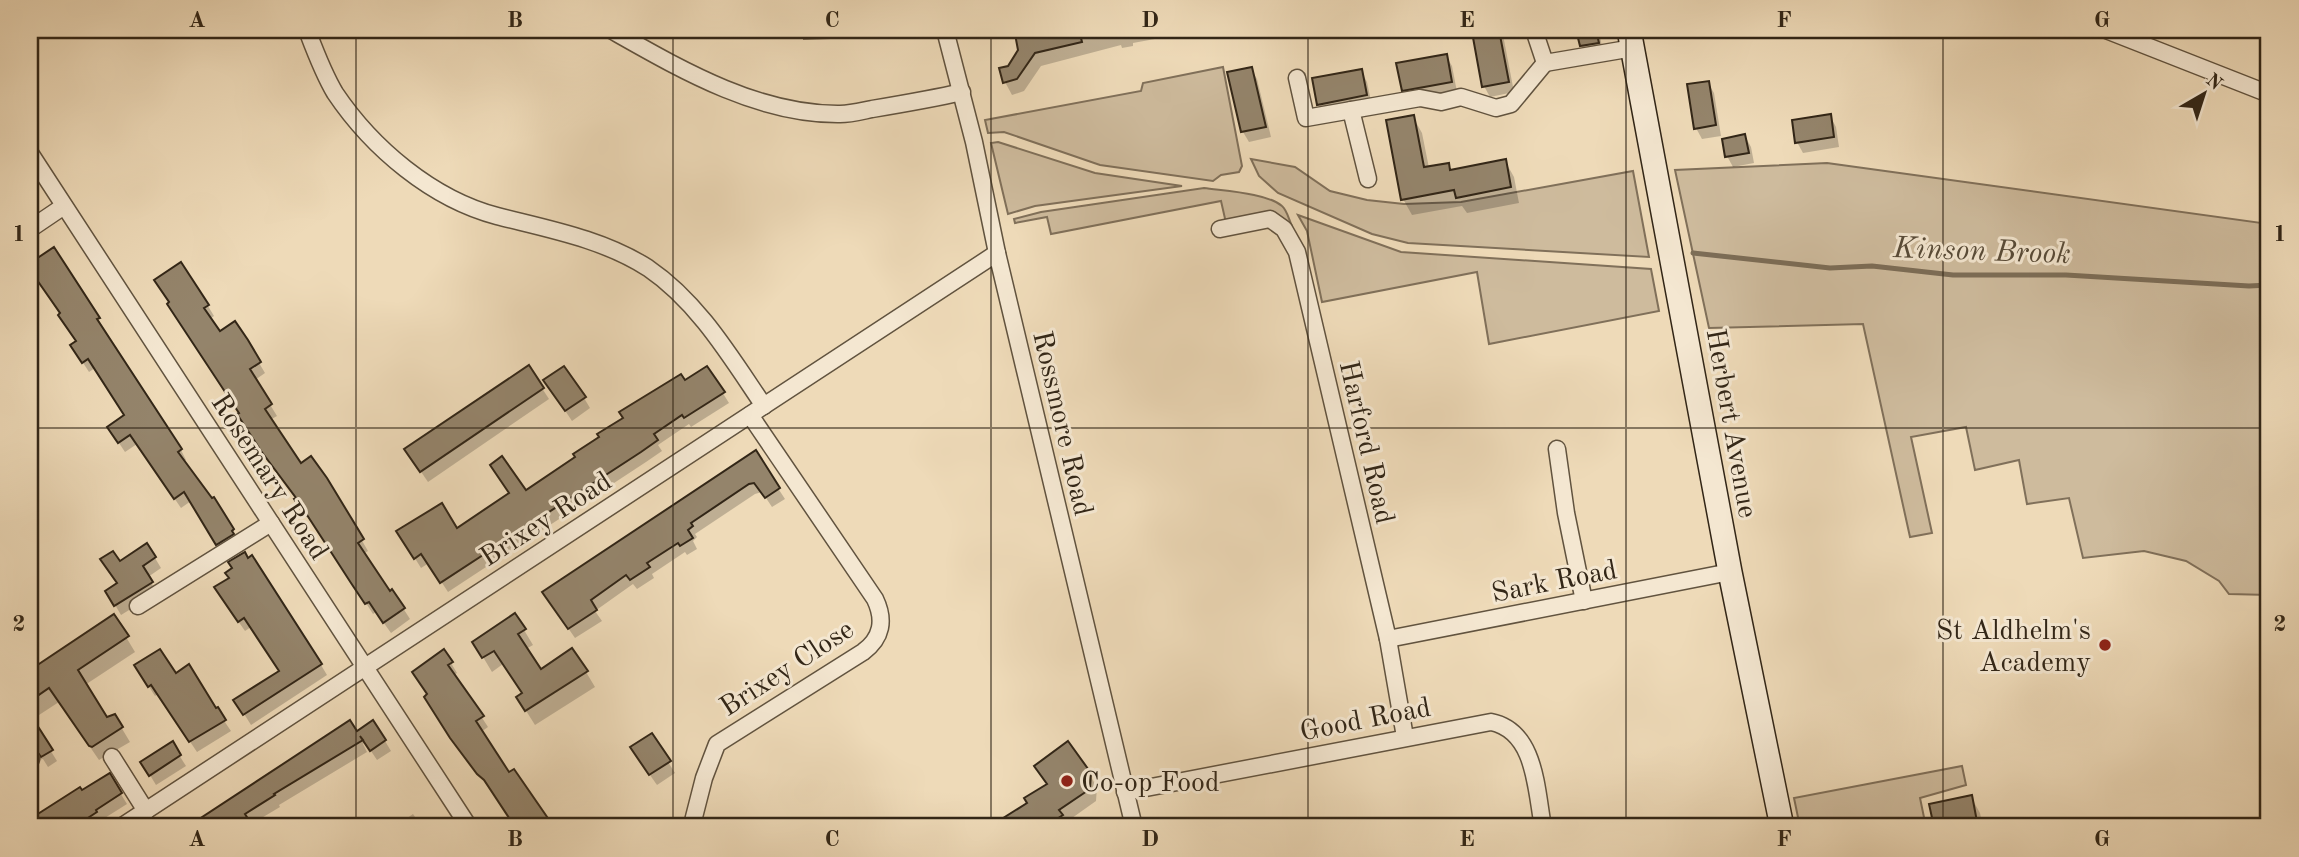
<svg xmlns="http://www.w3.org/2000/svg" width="2299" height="857" viewBox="0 0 2299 857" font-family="'Old Standard TT',serif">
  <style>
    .green { fill: #cebb9d; stroke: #80705a; stroke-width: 2 }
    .shadow { fill: #0003 }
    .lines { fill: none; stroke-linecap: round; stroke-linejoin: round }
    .stream { stroke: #7c6d57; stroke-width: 5 }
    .building { fill: #94846b; stroke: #322617; stroke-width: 2 }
    .street-casing { stroke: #61533f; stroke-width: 19 }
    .secondary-casing { stroke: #322617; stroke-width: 26 }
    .street { stroke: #f4e7d1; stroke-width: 16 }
    .secondary { stroke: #f4e7d1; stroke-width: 23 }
    .grid { fill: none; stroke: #322617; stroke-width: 2; stroke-opacity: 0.55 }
    .poi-dot { fill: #8f2418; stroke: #f4e7d1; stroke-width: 2.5 }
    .labels { text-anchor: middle; stroke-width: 6; stroke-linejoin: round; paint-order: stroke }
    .street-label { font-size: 28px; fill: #322617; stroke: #f4e7d1 }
    .poi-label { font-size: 28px; fill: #322617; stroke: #f4e7d1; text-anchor: end }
    .water-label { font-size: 30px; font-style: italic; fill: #574a37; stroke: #f4e7d1 }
    .neatline { fill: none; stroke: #322617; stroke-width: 2.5 }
    .grid-label { font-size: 23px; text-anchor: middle; font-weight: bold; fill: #322617 }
  </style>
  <rect width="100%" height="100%" fill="#eedab8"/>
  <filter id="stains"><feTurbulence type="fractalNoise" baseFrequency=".00286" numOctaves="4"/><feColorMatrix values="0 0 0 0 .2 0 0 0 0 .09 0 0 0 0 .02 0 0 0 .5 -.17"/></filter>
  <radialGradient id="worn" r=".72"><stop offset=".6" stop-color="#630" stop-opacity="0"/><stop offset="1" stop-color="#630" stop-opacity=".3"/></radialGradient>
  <g class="green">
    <polygon points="804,30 884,30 885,36 804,39"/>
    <polygon points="1223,67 1242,166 1239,172 1221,175 1213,181 1100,165 1004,132 988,133 985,120 1141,91 1143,83"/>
    <polygon points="998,142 1095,173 1182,186 1035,206 1008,214 991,143"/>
    <polygon points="1251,159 1295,167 1330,191 1367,200 1404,204 1461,202 1633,171 1649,257 1408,243 1372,234 1278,193 1259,176"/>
    <polygon points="1827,163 2269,224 2269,595 2229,594 2219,581 2186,561 2144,551 2083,558 2069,498 2027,504 2019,460 1975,470 1966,427 1911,437 1932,533 1910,537 1863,324 1709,328 1675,170"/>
    <path d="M 1204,188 C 1224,191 1267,193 1282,206 C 1287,210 1289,220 1292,226 L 1285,220 L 1226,223 L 1221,201 L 1051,234 L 1047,217 L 1015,223 L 1014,219 L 1041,212 Z"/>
    <polygon points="1298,215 1401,252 1651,269 1659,311 1489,344 1477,272 1322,302 1307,231"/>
    <polygon points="1962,766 1966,785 1920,798 1926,827 1800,827 1794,798"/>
  </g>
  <g class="shadow">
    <polygon points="1044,30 1181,30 1182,34 1133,43 1133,46 1122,48 1121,45 1041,66 1024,91 1012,95 1005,82 1009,67 1020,50 1017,36"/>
    <polygon points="1498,30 1504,40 1514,92 1490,97 1484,86 1474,34"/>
    <polygon points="1578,30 1599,30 1603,53 1588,56 1582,46"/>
    <polygon points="1446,56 1452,66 1457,92 1409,100 1403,90"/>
    <polygon points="1251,69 1257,79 1271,137 1249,142 1243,132 1229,74"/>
    <polygon points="1361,71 1367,82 1372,106 1325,115 1319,104"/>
    <polygon points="1708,83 1714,93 1721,136 1702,139 1696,128"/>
    <polygon points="1830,116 1836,127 1839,147 1803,153 1797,142"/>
    <polygon points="1413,117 1422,133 1429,168 1448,165 1452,171 1505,161 1514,177 1519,203 1467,213 1462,206 1412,215 1403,199"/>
    <polygon points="1745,136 1751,147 1754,163 1733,167 1727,156"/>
    <polygon points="53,249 98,319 104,329 102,330 181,450 186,460 183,462 239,540 224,554 191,501 181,508 137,444 125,452 115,437 125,416 95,368 89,372 78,355 77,342 30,268 30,265"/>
    <polygon points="208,306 214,316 210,319 220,334 246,341 265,373 255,380 277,416 270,420 300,465 326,479 368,551 363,554 389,593 392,591 410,619 391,633 376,612 373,614 315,524 313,525 297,499 269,462 175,315"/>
    <polygon points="528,367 549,399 428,482 413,460"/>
    <polygon points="707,368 729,403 691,427 689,424 658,445 662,451 646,462 448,592 429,563 421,568 398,531 456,530 526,493 577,458 625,418"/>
    <polygon points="552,391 584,398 590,408 572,421"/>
    <polygon points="755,453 785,499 772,507 762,492 755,494 695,534 697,537 693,541 697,549 687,555 685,552 652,574 654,578 637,589 633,584 595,611 602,621 575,638 550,602"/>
    <polygon points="155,558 161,568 148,577 157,593 121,615 107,591 118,584 120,563"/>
    <polygon points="231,578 321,665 327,675 251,725 236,701 280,672 251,627 245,631 222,598"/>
    <polygon points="515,615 533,645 526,649 541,672 586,672 595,687 535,725 518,698 524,694 503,664 492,672 483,657"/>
    <polygon points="114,617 135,652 85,685 107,719 115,717 130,742 99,760 59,702 39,715 30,701 30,672"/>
    <polygon points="451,663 457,673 454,675 488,727 481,732 509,775 514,771 551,827 515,827 486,784 459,749 420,682"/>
    <polygon points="175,675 201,687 231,731 197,752 158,694 155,696 142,676"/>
    <polygon points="349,722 356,733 385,741 391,751 377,760 365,742 363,744 367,752 279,805 280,807 250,825 251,827 190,827"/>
    <polygon points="34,724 57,761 48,767 43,759 30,762 30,726"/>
    <polygon points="651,735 675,773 657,785 638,758"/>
    <polygon points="172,744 186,766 156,785 142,762"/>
    <polygon points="1089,774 1097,787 1096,801 1065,823 1068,827 993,827 1029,803"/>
    <polygon points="109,775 127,804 100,821 102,824 97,827 30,827 30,820 80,789 82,792"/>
    <polygon points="1971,797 1980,813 1983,827 1936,827 1931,805"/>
    <polygon points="413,814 422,827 394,827"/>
  </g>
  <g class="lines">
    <polyline class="stream" points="1693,253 1830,268 1872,266 1953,275 2066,275 2249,286 2269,285"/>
  </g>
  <g class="building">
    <polygon points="1034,30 1079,30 1082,42 1035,53 1017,79 1003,83 999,68 1008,66 1018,50 1015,34"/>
    <polygon points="1486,30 1499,30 1509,82 1482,87 1472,32"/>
    <polygon points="1576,30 1596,30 1599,43 1580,46"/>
    <polygon points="1447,54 1452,82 1402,91 1396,63"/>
    <polygon points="1252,67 1266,127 1241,132 1227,72"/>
    <polygon points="1362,69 1367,95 1317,105 1312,78"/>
    <polygon points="1709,81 1716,125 1694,129 1687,84"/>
    <polygon points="1831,114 1834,137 1795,143 1792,120"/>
    <polygon points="1414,115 1424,167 1449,163 1450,170 1506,159 1511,187 1456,198 1454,190 1401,200 1386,120"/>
    <polygon points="1745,134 1749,153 1725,157 1722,139"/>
    <polygon points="54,247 100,318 97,319 182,449 178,452 212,498 214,497 234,529 232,531 234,534 216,545 184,492 174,499 130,435 118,443 107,427 124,415 88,359 82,363 70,345 76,341 58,315 60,313 30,270 30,263"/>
    <polygon points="181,262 209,305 204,308 220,331 235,321 248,340 261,362 250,369 272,404 265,409 301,463 311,456 327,478 364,539 358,543 390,591 392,589 405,608 383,623 369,602 365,604 351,583 307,515 305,516 294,499 296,498 261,451 237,414 239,413 167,304 169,302 154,280"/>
    <polygon points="529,365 544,388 420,472 404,449"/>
    <polygon points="564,366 586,397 565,411 543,380"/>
    <polygon points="707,366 725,392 684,418 682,415 654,434 658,440 641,452 440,583 421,554 414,559 396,531 442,503 457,528 509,493 490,465 502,456 526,490 575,457 573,454 599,437 597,434 623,418 619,412 681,374 685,380"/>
    <polygon points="756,450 780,488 765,498 754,483 749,484 691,523 693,526 688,530 693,538 680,546 678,543 647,563 650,567 630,580 626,575 591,600 597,610 568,629 542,592"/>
    <polygon points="147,543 156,557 143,566 153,582 114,606 105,591 117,583 100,559 113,551 120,561"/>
    <polygon points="245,552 248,558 252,555 322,664 243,715 233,700 279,671 244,618 238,622 214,587 229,578 225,573 232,568 228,562"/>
    <polygon points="515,613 526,629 518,634 541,669 572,648 588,671 525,711 516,697 522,693 494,651 482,658 472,642"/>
    <polygon points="114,614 129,636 78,670 107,717 115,714 123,727 92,747 89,746 49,688 30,701 30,670"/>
    <polygon points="160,649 176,673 189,664 216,708 218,707 226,720 189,742 151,685 148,687 134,665"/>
    <polygon points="444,649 453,662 448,665 484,716 476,721 509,772 514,769 554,827 515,827 484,780 477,774 450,738 424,697 427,694 412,672"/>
    <polygon points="30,714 53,750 41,757 36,750 30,749"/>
    <polygon points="350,720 357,731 373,720 386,740 370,751 360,736 363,740 274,794 275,795 245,814 250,822 242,827 187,827"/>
    <polygon points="652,733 671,761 649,775 630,747"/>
    <polygon points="173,741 181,755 149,776 140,762"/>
    <polygon points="1068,741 1091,773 1090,789 1059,810 1063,815 1044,827 989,827 1027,803 1024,798 1047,784 1034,766"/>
    <polygon points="110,773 122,793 96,810 97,812 74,827 30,827 30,819 80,787 82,790"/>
    <polygon points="1972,795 1978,827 1934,827 1929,804"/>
  </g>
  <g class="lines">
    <defs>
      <g id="street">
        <path d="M 307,30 C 315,51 323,73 335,93 C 372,148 432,199 497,216 C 548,229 603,239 648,268 C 698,302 730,356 764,406"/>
        <path d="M 611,30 C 680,69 758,115 840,114 C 851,114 862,111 872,109 C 902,104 932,99 962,92"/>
        <polyline points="945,30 974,142 997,253 1134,827"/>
        <polyline points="1534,30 1545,63 1633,48"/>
        <polyline points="2106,30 2269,94"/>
        <polyline points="1297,78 1306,118 1420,98 1441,102 1461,97 1496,108 1511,104 1545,63"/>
        <polyline points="1351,110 1368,179"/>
        <polyline points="30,153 469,827"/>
        <polyline points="30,229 64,206"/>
        <polyline points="1220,229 1270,219 1284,229 1297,252 1388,639 1405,737"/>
        <polyline points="1557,449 1566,513 1584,601"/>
        <polyline points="138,606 271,523"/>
        <polyline points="1388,639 1730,572"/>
        <polyline points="112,757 146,811"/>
        <polyline points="30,761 31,759"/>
        <path d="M 1125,792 L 1491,722 C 1536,731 1536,790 1543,827"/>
        <polyline points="121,827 997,253"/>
        <path d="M 696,827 L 693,821 L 704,778 L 717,744 L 863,652 C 882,638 885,620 875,599 L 750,415"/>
      </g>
      <polyline id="secondary" points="1629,30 1730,572 1782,827"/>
    </defs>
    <use href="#street" class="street-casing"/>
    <use href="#secondary" class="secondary-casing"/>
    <use href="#street" class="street"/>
    <use href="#secondary" class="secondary"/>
  </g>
  <path class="grid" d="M 356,30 L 356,827M 673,30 L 673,827M 991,30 L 991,827M 1308,30 L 1308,827M 1626,30 L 1626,827M 1943,30 L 1943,827M 30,428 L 2269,428"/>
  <g class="poi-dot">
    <circle cx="2105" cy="645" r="7"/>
    <circle cx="1067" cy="781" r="7"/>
  </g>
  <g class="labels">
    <g class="street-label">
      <text transform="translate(1064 423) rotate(77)" y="10">Rossmore Road</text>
      <text transform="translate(1733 423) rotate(80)" y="10">Herbert Avenue</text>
      <text transform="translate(1368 442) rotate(77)" y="10">Harford Road</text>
      <text transform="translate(271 476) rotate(57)" y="10">Rosemary Road</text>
      <text transform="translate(545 518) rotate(-33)" y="10">Brixey Road</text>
      <text transform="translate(1554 580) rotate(-11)" y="10">Sark Road</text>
      <text transform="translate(786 667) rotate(-33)" y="10">Brixey Close</text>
      <text transform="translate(1365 718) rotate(-11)" y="10">Good Road</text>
    </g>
    <g class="poi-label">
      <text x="2091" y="639">St Aldhelm's<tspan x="2091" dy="32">Academy</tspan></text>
      <text x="1081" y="791" text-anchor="start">Co-op Food</text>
    </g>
    <g class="water-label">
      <text transform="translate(1982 250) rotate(2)" y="10">Kinson Brook</text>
    </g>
  </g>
  <rect width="2299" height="857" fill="none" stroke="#eedab8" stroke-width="77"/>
  <g transform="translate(2204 94) rotate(39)" stroke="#f4e7d1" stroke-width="5" paint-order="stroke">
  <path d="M0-5L12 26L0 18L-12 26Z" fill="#322617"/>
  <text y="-10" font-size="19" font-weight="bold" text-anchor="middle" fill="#322617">N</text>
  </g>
  <rect x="38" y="38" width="2222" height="780" class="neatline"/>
  <g class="grid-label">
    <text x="197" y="27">A</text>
    <text x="515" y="27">B</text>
    <text x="832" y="27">C</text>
    <text x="1150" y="27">D</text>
    <text x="1467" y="27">E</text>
    <text x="1784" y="27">F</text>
    <text x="2102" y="27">G</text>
    <text x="19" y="241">1</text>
    <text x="2280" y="241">1</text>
    <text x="19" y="631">2</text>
    <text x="2280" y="631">2</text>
    <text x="197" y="846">A</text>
    <text x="515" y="846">B</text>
    <text x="832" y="846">C</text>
    <text x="1150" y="846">D</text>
    <text x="1467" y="846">E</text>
    <text x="1784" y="846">F</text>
    <text x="2102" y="846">G</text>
  </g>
  <rect width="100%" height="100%" filter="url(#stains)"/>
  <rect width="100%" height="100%" fill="url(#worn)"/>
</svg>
